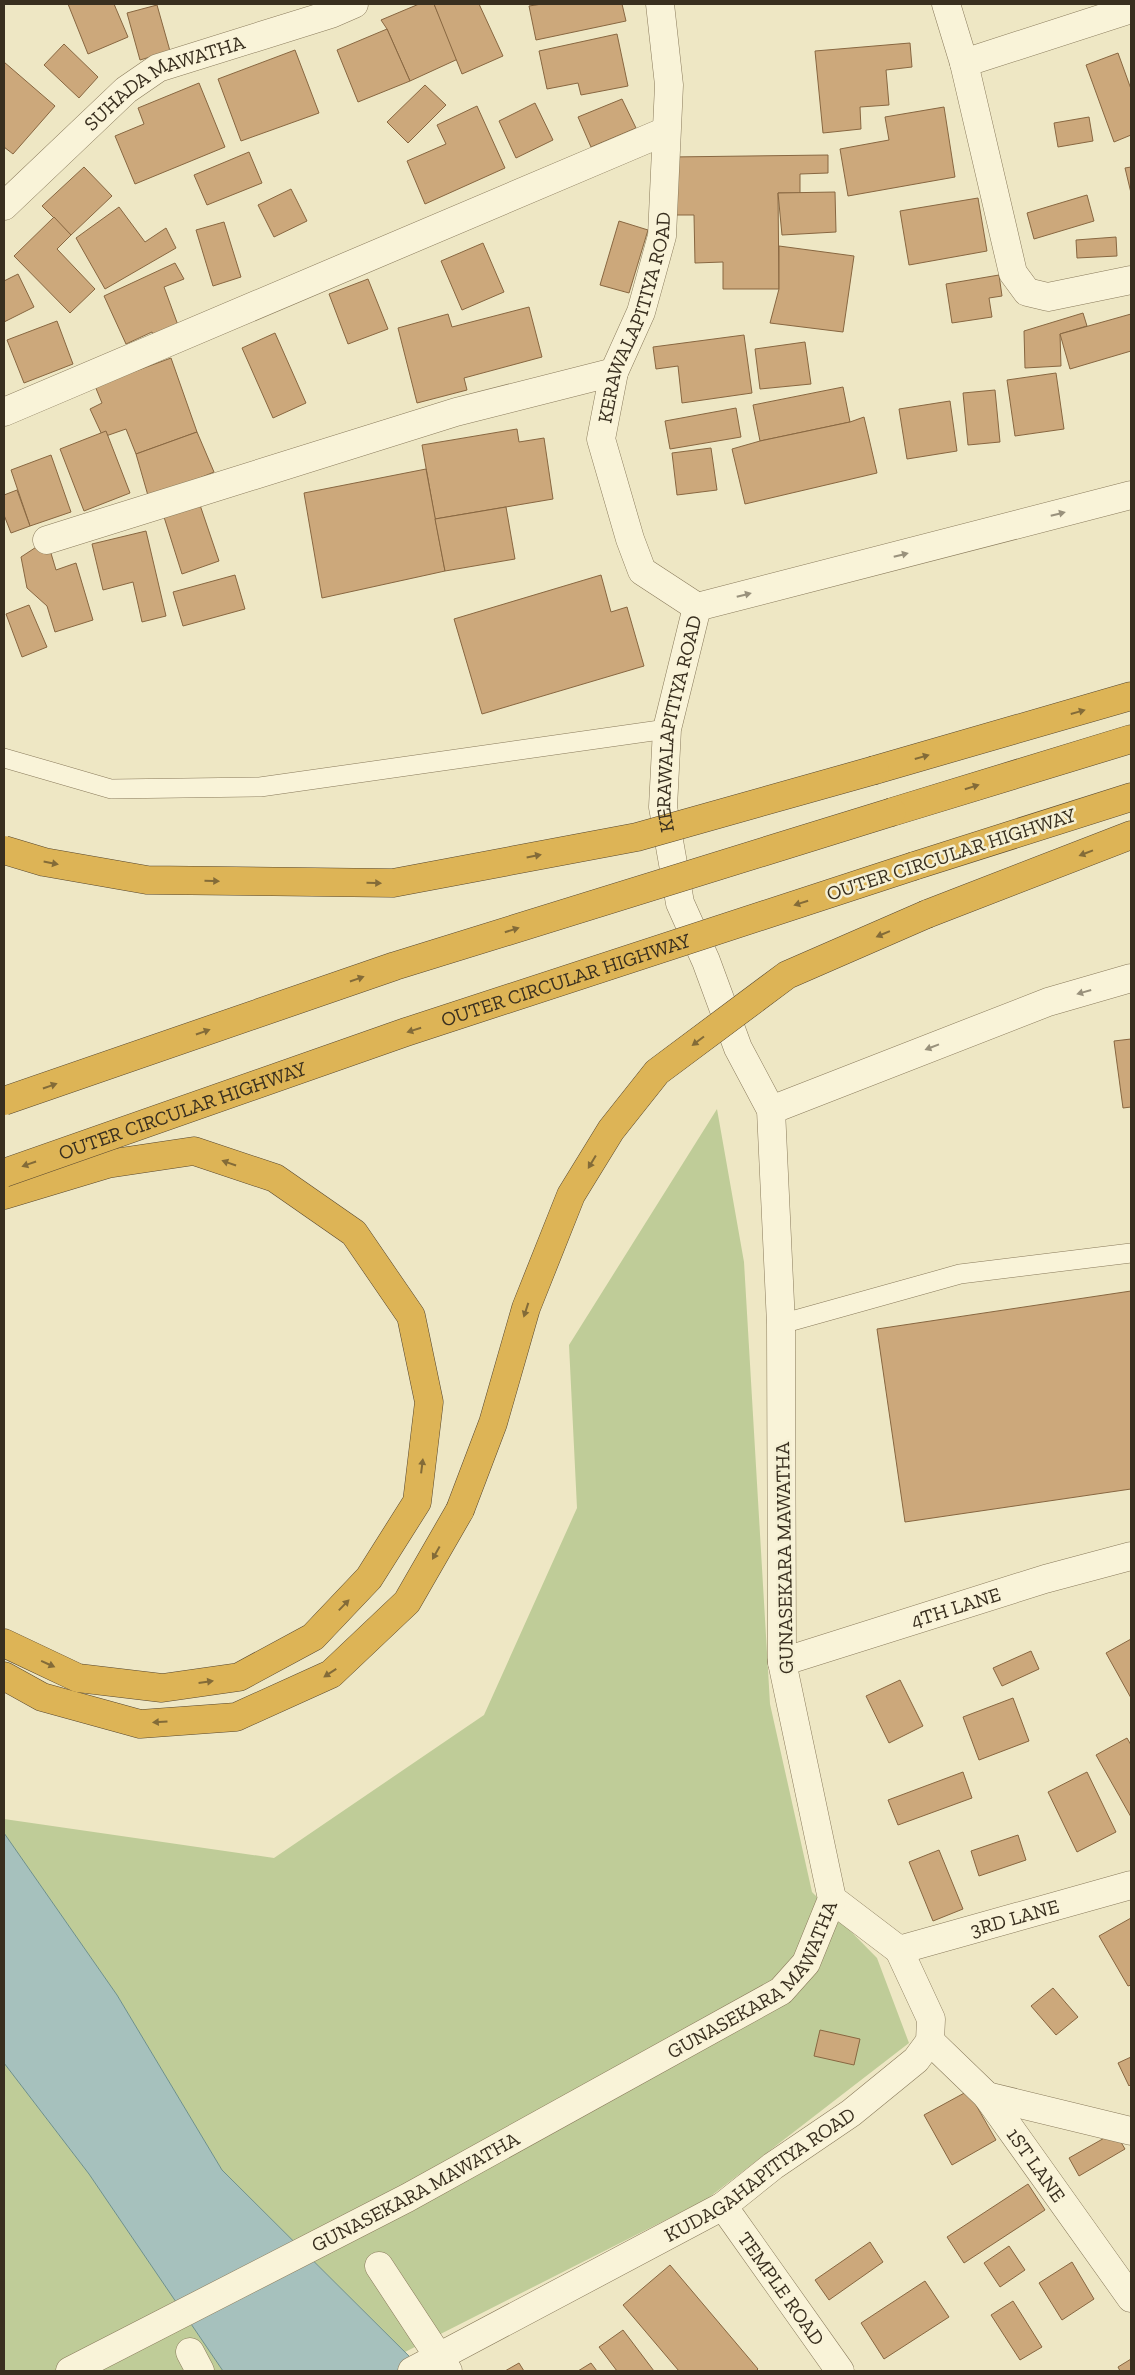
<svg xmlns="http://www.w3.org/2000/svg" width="1135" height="2375" viewBox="0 0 1135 2375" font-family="'Zilla Slab',serif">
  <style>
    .green { fill: #bfcc98 }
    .water { fill: #a6c1bd; stroke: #6d908c }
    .building { fill: #cca87b; stroke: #886741 }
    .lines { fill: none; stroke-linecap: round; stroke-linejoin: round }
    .service-casing { stroke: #897a5b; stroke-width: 20 }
    .minor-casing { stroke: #897a5b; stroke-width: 29 }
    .tertiary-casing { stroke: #897a5b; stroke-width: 29 }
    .motorway-casing { stroke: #57472f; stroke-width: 29 }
    .service { stroke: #f9f3d8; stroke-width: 19 }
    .minor { stroke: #f9f3d8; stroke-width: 28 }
    .tertiary { stroke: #f9f3d8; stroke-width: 28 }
    .motorway { stroke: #ddb456; stroke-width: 28 }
    .motorway-bridge-casing { stroke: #57472f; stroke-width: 29; stroke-linecap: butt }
    .motorway-bridge { stroke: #ddb456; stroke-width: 28 }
    .oneway { fill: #99917c }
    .oneway2 { fill: #836b38 }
    .labels { text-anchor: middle; stroke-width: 5; stroke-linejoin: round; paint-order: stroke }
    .street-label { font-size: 20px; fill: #392f1f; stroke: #f5f0d4 }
  </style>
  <rect width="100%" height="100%" fill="#eee7c4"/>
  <g class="green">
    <polygon points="717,1109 744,1262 770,1704 812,1892 877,1958 909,2043 707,2199 405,2352 222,2170 117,1995 4,1833 4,1819 274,1858 484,1715 577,1508 569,1345"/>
    <polygon points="4,2063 89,2174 223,2371 4,2371"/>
  </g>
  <polygon class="water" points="4,1833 117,1995 222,2170 424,2371 223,2371 89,2174 4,2063"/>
  <g class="building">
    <polygon points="68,4 114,4 128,37 88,54"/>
    <polygon points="419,4 434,4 458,59 410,81 387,29 381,20"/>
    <polygon points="434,4 479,4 503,56 462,74"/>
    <polygon points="542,4 622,4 626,21 536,40 529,6"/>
    <polygon points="157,5 170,51 140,60 127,13"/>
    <polygon points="387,29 410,81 358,102 337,50"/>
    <polygon points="617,34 628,86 581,95 578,83 547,89 539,51"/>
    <polygon points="910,43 912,67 886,70 889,105 860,107 861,129 823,133 815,51"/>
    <polygon points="64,44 98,77 79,98 44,65"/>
    <polygon points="295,50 319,113 241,141 218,79"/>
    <polygon points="1118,53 1131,89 1131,135 1114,142 1086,65"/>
    <polygon points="4,62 55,106 13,154 4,147"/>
    <polygon points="199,83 225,147 135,184 115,136 144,124 138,108"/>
    <polygon points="425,85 446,105 408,143 387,122"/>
    <polygon points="622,99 636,128 591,147 578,117"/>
    <polygon points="535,103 553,140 516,158 499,121"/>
    <polygon points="477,106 505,168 425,204 407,161 446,144 437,125"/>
    <polygon points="944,107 955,177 848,196 840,149 889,140 885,117"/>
    <polygon points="1089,117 1093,141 1058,147 1054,123"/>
    <polygon points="249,152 262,183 207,205 194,175"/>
    <polygon points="828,155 828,173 800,174 800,193 778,193 779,289 723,289 723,262 695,263 694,215 670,215 670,157"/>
    <polygon points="84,167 112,196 71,235 42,206"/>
    <polygon points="1131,167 1131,193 1125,168"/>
    <polygon points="291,189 307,221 274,237 258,205"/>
    <polygon points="835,192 836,232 782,235 778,193"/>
    <polygon points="1087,195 1094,221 1034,239 1027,213"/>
    <polygon points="978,198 987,251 909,265 900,211"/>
    <polygon points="119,207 145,242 166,228 176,248 105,289 76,238"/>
    <polygon points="54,217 71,235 57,249 95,289 70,313 14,256"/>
    <polygon points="619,221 648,230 629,293 600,285"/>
    <polygon points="224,222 241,277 213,286 196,230"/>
    <polygon points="1116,237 1117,256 1077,258 1076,240"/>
    <polygon points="483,243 504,292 462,310 441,261"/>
    <polygon points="779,246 854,256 843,332 770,323 779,289"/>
    <polygon points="175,263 184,279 164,287 179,328 155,340 152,332 126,344 104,296"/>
    <polygon points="18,274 34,307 4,322 4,281"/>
    <polygon points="999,275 1002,296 989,298 992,317 952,323 946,284"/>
    <polygon points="368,279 388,329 348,344 329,294"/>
    <polygon points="529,307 542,357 464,378 467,390 417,403 398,328 448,314 452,327"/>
    <polygon points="1083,313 1087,326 1060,334 1061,366 1025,368 1024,331"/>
    <polygon points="1131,314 1131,351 1070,369 1060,334"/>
    <polygon points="57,321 73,364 24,383 7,340"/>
    <polygon points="275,333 306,403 273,418 242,348"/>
    <polygon points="744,335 752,393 682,403 678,366 656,369 653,347"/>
    <polygon points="805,342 811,384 760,389 755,349"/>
    <polygon points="171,358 197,432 136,454 126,429 103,437 90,409 102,403 95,386"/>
    <polygon points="1056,373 1064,429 1015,436 1007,380"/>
    <polygon points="843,387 850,422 760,441 753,405"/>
    <polygon points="995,390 1000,442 968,445 963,393"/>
    <polygon points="950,401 957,451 907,459 899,409"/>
    <polygon points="736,408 741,437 670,449 665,421"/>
    <polygon points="864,417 877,473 745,504 732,449 760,441 850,422"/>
    <polygon points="517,429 519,442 544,438 553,499 435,519 422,445"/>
    <polygon points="106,431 130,493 84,511 60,449"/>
    <polygon points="197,432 214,472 149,499 136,454"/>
    <polygon points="711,448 717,490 677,495 672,453"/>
    <polygon points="51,455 71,512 30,526 11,470"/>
    <polygon points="426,469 445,571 322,598 304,493"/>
    <polygon points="17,490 30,526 11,533 4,515 4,495"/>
    <polygon points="200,505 219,561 182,574 164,517"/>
    <polygon points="506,507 515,559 445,571 435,519"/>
    <polygon points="146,531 166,616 142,622 133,582 103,590 92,544"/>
    <polygon points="47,540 56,570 76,563 93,620 55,632 47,606 27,588 21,557"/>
    <polygon points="235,575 245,609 183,626 173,592"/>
    <polygon points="601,575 611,612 627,607 644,666 482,714 454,619"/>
    <polygon points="29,605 47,647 22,657 6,614"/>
    <polygon points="1131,1039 1131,1107 1123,1108 1114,1041"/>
    <polygon points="1131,1291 1131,1489 905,1522 877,1329"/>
    <polygon points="1131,1639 1131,1698 1106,1653"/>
    <polygon points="1031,1651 1039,1669 1002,1686 993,1668"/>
    <polygon points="900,1680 923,1726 889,1743 866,1696"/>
    <polygon points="1013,1698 1029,1741 979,1760 963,1717"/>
    <polygon points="1127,1738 1131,1745 1131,1817 1096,1755"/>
    <polygon points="963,1772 972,1798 898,1825 888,1800"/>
    <polygon points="1087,1772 1116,1832 1077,1852 1048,1792"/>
    <polygon points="1018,1835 1026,1860 979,1876 971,1851"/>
    <polygon points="939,1850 963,1909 933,1921 909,1862"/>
    <polygon points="1131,1918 1131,1985 1128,1986 1099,1936"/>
    <polygon points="1053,1988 1078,2017 1056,2035 1031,2006"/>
    <polygon points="820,2030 860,2039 854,2065 814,2056"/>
    <polygon points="1131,2057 1131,2084 1129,2086 1118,2063"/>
    <polygon points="968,2091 996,2140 952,2165 924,2115"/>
    <polygon points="1115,2132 1125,2149 1079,2176 1069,2158"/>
    <polygon points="1028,2184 1045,2210 964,2263 947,2237"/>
    <polygon points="870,2242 883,2262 829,2300 815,2280"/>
    <polygon points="1009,2246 1025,2270 1000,2287 984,2263"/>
    <polygon points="1072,2262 1094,2299 1062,2320 1039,2283"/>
    <polygon points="670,2265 758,2369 756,2371 679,2371 623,2305"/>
    <polygon points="925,2281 949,2317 884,2359 861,2323"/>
    <polygon points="1013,2301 1042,2347 1020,2360 991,2315"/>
    <polygon points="623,2330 654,2371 617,2371 599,2347"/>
    <polygon points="1131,2359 1131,2371 1120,2371 1118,2367"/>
    <polygon points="519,2363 524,2371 505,2371"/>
    <polygon points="591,2363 597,2371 578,2371"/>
  </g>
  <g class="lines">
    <defs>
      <g id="service">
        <polyline points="4,758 111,789 260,787 667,729"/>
        <polyline points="781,1324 960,1274 1131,1253"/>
      </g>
      <g id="minor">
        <polyline points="946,4 964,63 1013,273 1027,292 1048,297 1131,280"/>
        <polyline points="964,63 1131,9"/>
        <path id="s1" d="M 4,206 L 126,90 L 158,68 L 331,14 L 354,4"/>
        <polyline points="4,412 666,131"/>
        <polyline points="47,540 456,412 614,372"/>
        <path id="s2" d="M 782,1662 L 1045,1579 L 1131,1556"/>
        <path id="s3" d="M 899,1950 L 1131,1885"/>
        <path id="s4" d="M 930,2041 L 987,2096 L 1131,2298"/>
        <polyline points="987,2096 1131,2131"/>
        <path id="s5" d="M 723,2206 L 840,2371"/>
        <polyline points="379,2266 448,2371"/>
        <polyline points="190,2352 200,2371"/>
        <path id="s6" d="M 412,2371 L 723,2206 L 773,2166 L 851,2113 L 916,2060 L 930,2041 L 931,2019 L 899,1950 L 832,1899"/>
      </g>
      <g id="tertiary">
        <polyline points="697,607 1131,495"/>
        <polyline points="771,1110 1048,1002 1131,978"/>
        <path id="s7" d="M 70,2371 L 407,2198 L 781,1991 L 806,1963 L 832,1899 L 782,1662 L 781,1324 L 771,1110 L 738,1048 L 706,961 L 680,903 L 663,807 L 667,729 L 697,607 L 642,571 L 630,539 L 601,439 L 614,372 L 641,312 L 662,236 L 669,85 L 660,4"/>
      </g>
      <g id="motorway">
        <polyline points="875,770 1131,696"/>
        <polyline points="892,812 1131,739"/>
        <polyline points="914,866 1131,797"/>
        <polyline points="927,914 1131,835"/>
        <polyline points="4,1195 107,1164 194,1151 275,1178 354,1233 411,1316 429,1402 417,1502 369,1578 313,1637 239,1677 162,1688 78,1678 4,1643"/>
        <polyline points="4,1676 42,1697 140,1724 236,1717 331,1674 407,1602 460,1510"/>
      </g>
    </defs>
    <use href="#service" class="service-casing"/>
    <use href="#minor" class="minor-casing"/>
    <use href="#tertiary" class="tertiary-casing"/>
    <use href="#motorway" class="motorway-casing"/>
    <use href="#service" class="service"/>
    <use href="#minor" class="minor"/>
    <use href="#tertiary" class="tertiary"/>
    <use href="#motorway" class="motorway"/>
    <defs>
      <g id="motorway-bridge">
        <polyline points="4,850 44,862 147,880 393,883 637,837 875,770"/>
        <polyline points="4,1101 395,966 892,812"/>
        <path id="s8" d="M 4,1173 L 406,1032 L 914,866"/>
        <polyline points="460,1510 493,1423 526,1308 571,1195 611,1130 657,1072 787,975 927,914"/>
      </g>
    </defs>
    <use href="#motorway-bridge" class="motorway-bridge-casing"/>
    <use href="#motorway-bridge" class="motorway-bridge"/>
  </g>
  <defs><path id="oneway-solid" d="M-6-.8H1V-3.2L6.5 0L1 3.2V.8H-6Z" transform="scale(1.25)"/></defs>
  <g class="oneway">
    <use href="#oneway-solid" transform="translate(1058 514) rotate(-14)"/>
    <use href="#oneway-solid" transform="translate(901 555) rotate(-14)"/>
    <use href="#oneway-solid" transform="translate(744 595) rotate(-14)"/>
    <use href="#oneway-solid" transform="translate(1084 992) rotate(164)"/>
    <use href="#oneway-solid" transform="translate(932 1047) rotate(159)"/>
  </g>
  <g class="oneway2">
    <use href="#oneway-solid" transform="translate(1078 712) rotate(-16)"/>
    <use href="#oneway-solid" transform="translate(922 757) rotate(-16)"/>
    <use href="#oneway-solid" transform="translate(972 787) rotate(-17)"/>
    <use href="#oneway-solid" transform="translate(1086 853) rotate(159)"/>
    <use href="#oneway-solid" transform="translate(534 856) rotate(-11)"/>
    <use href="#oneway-solid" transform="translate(51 863) rotate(11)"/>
    <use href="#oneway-solid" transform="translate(212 881) rotate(1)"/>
    <use href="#oneway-solid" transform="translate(374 883) rotate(1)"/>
    <use href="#oneway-solid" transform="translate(801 903) rotate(162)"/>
    <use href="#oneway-solid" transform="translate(512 930) rotate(-17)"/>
    <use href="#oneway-solid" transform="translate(883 934) rotate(157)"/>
    <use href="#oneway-solid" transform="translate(357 979) rotate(-19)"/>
    <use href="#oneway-solid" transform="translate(414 1030) rotate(162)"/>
    <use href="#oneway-solid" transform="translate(203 1032) rotate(-19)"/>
    <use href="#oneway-solid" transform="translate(698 1041) rotate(143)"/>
    <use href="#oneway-solid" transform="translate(50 1086) rotate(-19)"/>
    <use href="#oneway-solid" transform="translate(592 1162) rotate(121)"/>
    <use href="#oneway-solid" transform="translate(229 1163) rotate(-161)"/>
    <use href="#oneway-solid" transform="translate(29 1164) rotate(161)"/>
    <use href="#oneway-solid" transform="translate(526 1310) rotate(108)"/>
    <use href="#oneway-solid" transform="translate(422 1466) rotate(-83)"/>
    <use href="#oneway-solid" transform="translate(436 1553) rotate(119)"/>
    <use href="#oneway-solid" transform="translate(344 1605) rotate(-46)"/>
    <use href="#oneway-solid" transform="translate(48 1664) rotate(24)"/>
    <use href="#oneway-solid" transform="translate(330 1673) rotate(147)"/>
    <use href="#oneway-solid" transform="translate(206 1682) rotate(-8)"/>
    <use href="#oneway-solid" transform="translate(160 1722) rotate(176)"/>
  </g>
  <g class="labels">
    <g class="street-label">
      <text dy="7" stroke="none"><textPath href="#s1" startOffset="206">SUHADA MAWATHA</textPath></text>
      <text dy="7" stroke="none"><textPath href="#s7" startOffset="2566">KERAWALAPITIYA ROAD</textPath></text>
      <text dy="7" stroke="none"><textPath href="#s7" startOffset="2116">KERAWALAPITIYA ROAD</textPath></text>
      <text transform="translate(951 854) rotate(-18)" y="7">OUTER CIRCULAR HIGHWAY</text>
      <text dy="7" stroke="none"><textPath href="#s8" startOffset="594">OUTER CIRCULAR HIGHWAY</textPath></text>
      <text dy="7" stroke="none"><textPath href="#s8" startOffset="189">OUTER CIRCULAR HIGHWAY</textPath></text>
      <text transform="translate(784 1558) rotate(-91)" y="7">GUNASEKARA MAWATHA</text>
      <text dy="7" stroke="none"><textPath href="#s2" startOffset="182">4TH LANE</textPath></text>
      <text dy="7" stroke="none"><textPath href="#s3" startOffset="120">3RD LANE</textPath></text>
      <text dy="7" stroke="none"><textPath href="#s7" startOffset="794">GUNASEKARA MAWATHA</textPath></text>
      <text dy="7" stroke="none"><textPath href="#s4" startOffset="164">1ST LANE</textPath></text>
      <text dy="7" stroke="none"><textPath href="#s6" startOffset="400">KUDAGAHAPITIYA ROAD</textPath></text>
      <text dy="7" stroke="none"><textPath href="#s7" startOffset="389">GUNASEKARA MAWATHA</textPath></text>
      <text dy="7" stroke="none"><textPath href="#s5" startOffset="101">TEMPLE ROAD</textPath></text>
    </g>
  </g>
  <rect width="1135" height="2375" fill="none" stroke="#392f1f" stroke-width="10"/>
</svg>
